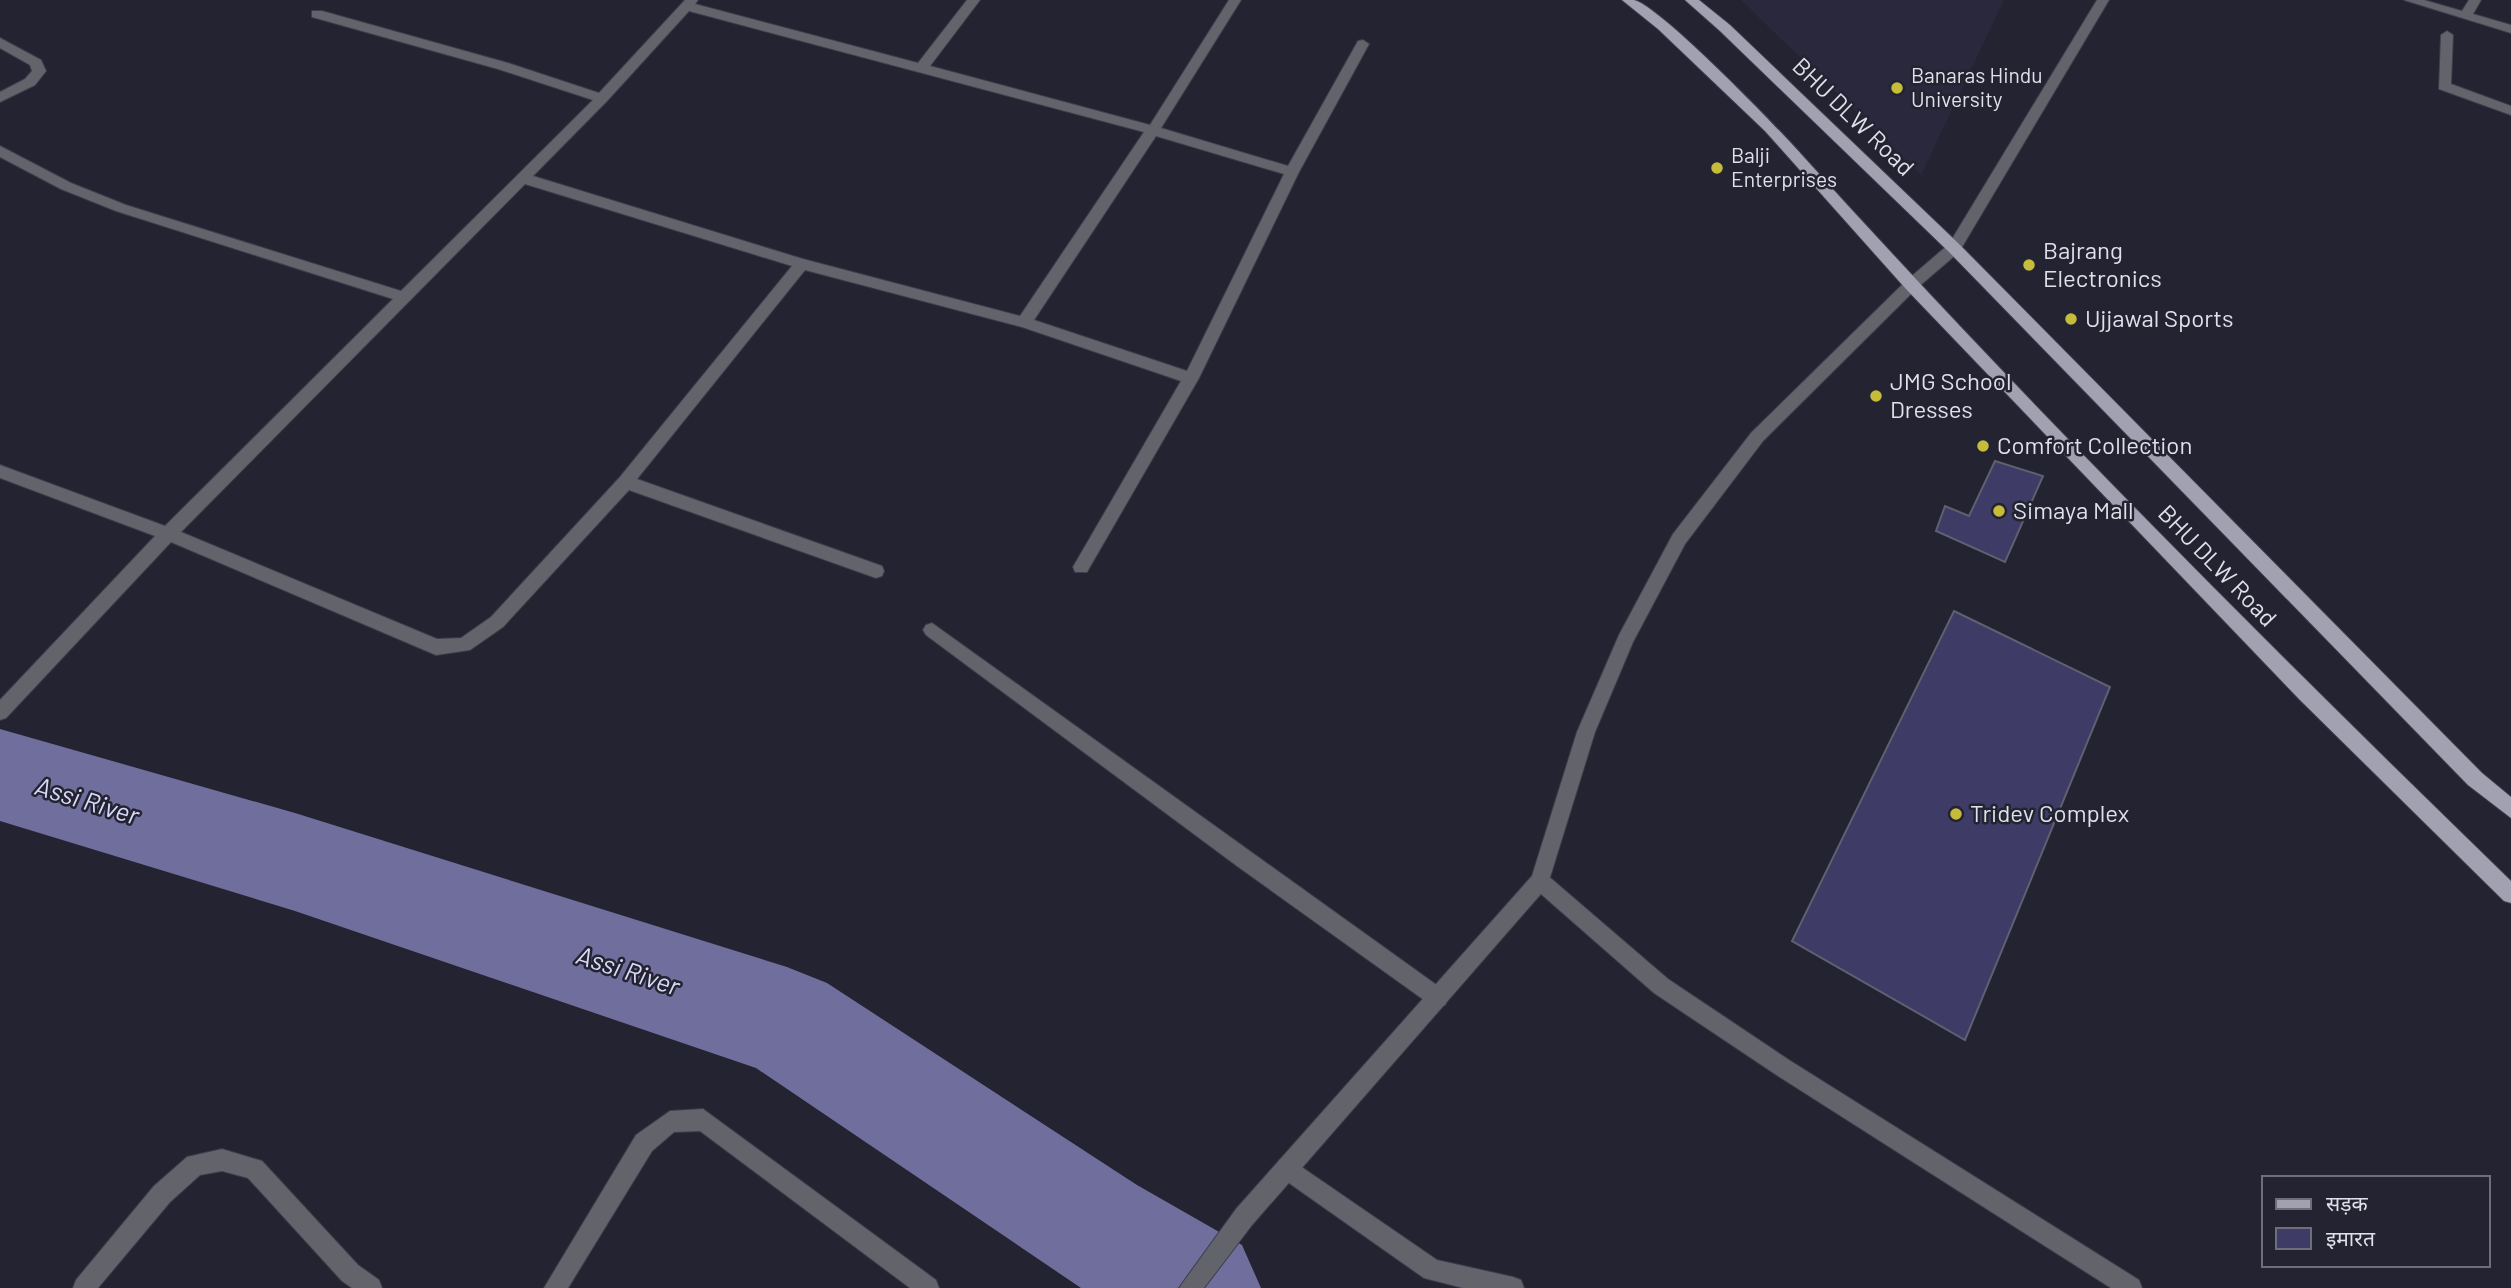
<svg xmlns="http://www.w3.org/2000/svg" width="2511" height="1288" viewBox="0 0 2511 1288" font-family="Barlow,'Noto Sans Devanagari',sans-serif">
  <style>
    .built { fill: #29283d }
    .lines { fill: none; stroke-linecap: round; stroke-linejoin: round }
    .river { fill: #6f6e9d; fill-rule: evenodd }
    .building { fill: #3e3c66; stroke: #5f6070; stroke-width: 2 }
    .minor-casing { stroke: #3d3d4b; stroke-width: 2 }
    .tertiary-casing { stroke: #3d3d4b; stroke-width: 2 }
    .primary-casing { stroke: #3d3d4b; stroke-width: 2 }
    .minor { fill: #63636b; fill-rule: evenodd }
    .tertiary { fill: #63636b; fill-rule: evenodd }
    .primary { fill: #a1a1b1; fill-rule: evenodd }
    .poi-dot { fill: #c6bc3c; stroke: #232331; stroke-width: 2.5 }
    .labels { text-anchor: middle; stroke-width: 5; stroke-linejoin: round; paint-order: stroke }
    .far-poi-label { font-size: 21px; fill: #dfe0e9; stroke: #232331; text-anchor: start }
    .street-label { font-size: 24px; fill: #dfe0e9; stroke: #232331 }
    .poi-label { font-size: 24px; fill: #dfe0e9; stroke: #232331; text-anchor: start }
    .water-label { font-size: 26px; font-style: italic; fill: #d9d9f7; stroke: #232331 }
  </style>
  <rect width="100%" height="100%" fill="#232331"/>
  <polygon class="built" points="1741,0 2004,0 1921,175"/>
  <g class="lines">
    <polygon class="river" points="0,729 295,813 787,967 827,983 1137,1185 1242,1245 1261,1288 1081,1288 756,1068 295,911 0,821"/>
  </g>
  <g class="building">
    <polygon points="1995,461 2043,476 2005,562 1936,531 1945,506 1969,516"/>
    <polygon points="1954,611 2110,687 1965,1040 1792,941"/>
  </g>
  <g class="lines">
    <defs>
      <g id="minor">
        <path d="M 685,0 L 698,0 L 695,4 L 918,63 L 967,0 L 980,0 L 930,66 L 1150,125 L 1229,0 L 1241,0 L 1161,128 L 1288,166 L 1358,41 L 1363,40 L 1369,44 L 1299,172 L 1199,378 L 1087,572 L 1075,572 L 1073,567 L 1181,381 L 1022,327 L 805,270 L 637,479 L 882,566 L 884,571 L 882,576 L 876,578 L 629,490 L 503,627 L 470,650 L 436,655 L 171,542 L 6,718 L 0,720 L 0,700 L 155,536 L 0,478 L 0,465 L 165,526 L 393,299 L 116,211 L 61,189 L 0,157 L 0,146 L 71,183 L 126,205 L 401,291 L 593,100 L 498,69 L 312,17 L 312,11 L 322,11 L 508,63 L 599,93 ZM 689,11 L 1144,132 L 1020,316 L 803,259 L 533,176 L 607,101 ZM 1156,136 L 1284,174 L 1187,371 L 1034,320 ZM 525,184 L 792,266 L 620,477 L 491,617 L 461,638 L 437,639 L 181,532 Z"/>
        <polygon points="2404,0 2424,0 2462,11 2469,0 2481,0 2473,14 2511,25 2511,33"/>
        <polygon points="2447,31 2453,35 2451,84 2511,106 2511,115 2439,89 2441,35"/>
        <polygon points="0,38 41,60 46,71 35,85 0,102 0,92 25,79 32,71 30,65 0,48"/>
        <polygon points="932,623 1445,991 1448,998 1445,1005 1438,1008 1431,1005 1237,866 926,635 923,630 926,625"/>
        <polygon points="1540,872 1547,875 1668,979 1789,1060 2139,1280 2142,1288 2111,1288 1775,1074 1654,993 1533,887 1530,881 1533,875"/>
        <polygon points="703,1109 936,1280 939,1288 910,1288 700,1131 674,1132 652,1151 568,1288 544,1288 636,1135 670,1111"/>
        <polygon points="222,1149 262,1161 358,1265 379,1280 382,1288 352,1288 342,1281 248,1178 222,1171 200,1175 170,1202 98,1288 73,1288 76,1280 154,1186 187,1157"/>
        <polygon points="1287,1157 1437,1260 1513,1277 1521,1280 1524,1288 1463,1288 1424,1278 1279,1176 1276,1168 1279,1160"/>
      </g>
      <polygon id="tertiary" points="2097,0 2109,0 1959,252 1916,289 1763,441 1685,544 1633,642 1595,732 1547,887 1252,1225 1204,1288 1179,1288 1236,1209 1532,876 1577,732 1619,635 1673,534 1751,433 1906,281 1949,244"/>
      <g id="primary">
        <path d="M 1622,0 C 1626,0 1630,0 1634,0 C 1660,6 1778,128 1801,154 C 2028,405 2268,645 2511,881 L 2511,903 L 2504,901 L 2300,700 L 1906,289 L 1765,131 L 1658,29 Z"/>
        <polygon points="1685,0 1699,0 1730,25 1959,244 2482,773 2511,797 2511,818 2468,785 1949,252 1720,31"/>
      </g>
    </defs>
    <use href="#minor" class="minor-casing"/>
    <use href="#tertiary" class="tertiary-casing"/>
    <use href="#primary" class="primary-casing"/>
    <use href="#minor" class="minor"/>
    <use href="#tertiary" class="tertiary"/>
    <use href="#primary" class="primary"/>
  </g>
  <g class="poi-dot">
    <circle cx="1897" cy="88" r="7"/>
    <circle cx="1717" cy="168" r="7"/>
    <circle cx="2029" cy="265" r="7"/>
    <circle cx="2071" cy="319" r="7"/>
    <circle cx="1876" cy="396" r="7"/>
    <circle cx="1983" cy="446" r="7"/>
    <circle cx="1999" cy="511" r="7"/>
    <circle cx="1956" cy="814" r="7"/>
  </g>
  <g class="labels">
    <g class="far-poi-label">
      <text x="1911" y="83">Banaras Hindu<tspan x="1911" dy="24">University</tspan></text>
      <text x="1731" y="163">Balji<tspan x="1731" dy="24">Enterprises</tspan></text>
    </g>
    <g class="street-label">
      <text transform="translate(1853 117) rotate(44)" y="8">BHU DLW Road</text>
      <text transform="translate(2217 566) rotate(46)" y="8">BHU DLW Road</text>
    </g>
    <g class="poi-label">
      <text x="2043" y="259">Bajrang<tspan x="2043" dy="28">Electronics</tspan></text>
      <text x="2085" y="327">Ujjawal Sports</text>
      <text x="1890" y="390">JMG School<tspan x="1890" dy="28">Dresses</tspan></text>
      <text x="1997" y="454">Comfort Collection</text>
      <text x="2013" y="519">Simaya Mall</text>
      <text x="1970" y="822">Tridev Complex</text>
    </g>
    <g class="water-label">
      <text transform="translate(87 801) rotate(17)" y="9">Assi River</text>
      <text transform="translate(628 971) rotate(18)" y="9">Assi River</text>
    </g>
  </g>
  <rect x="2262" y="1176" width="228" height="91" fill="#232331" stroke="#6e6f7b" stroke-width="2"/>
  <rect x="2276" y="1199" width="35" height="10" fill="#a1a1b1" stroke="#6e6f7b" stroke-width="2"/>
  <text x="2326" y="1211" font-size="21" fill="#dfe0e9">सड़क</text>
  <rect x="2276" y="1228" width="35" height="21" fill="#3e3c66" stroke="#6e6f7b" stroke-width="2"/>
  <text x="2326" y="1246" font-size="21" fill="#dfe0e9">इमारत</text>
</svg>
